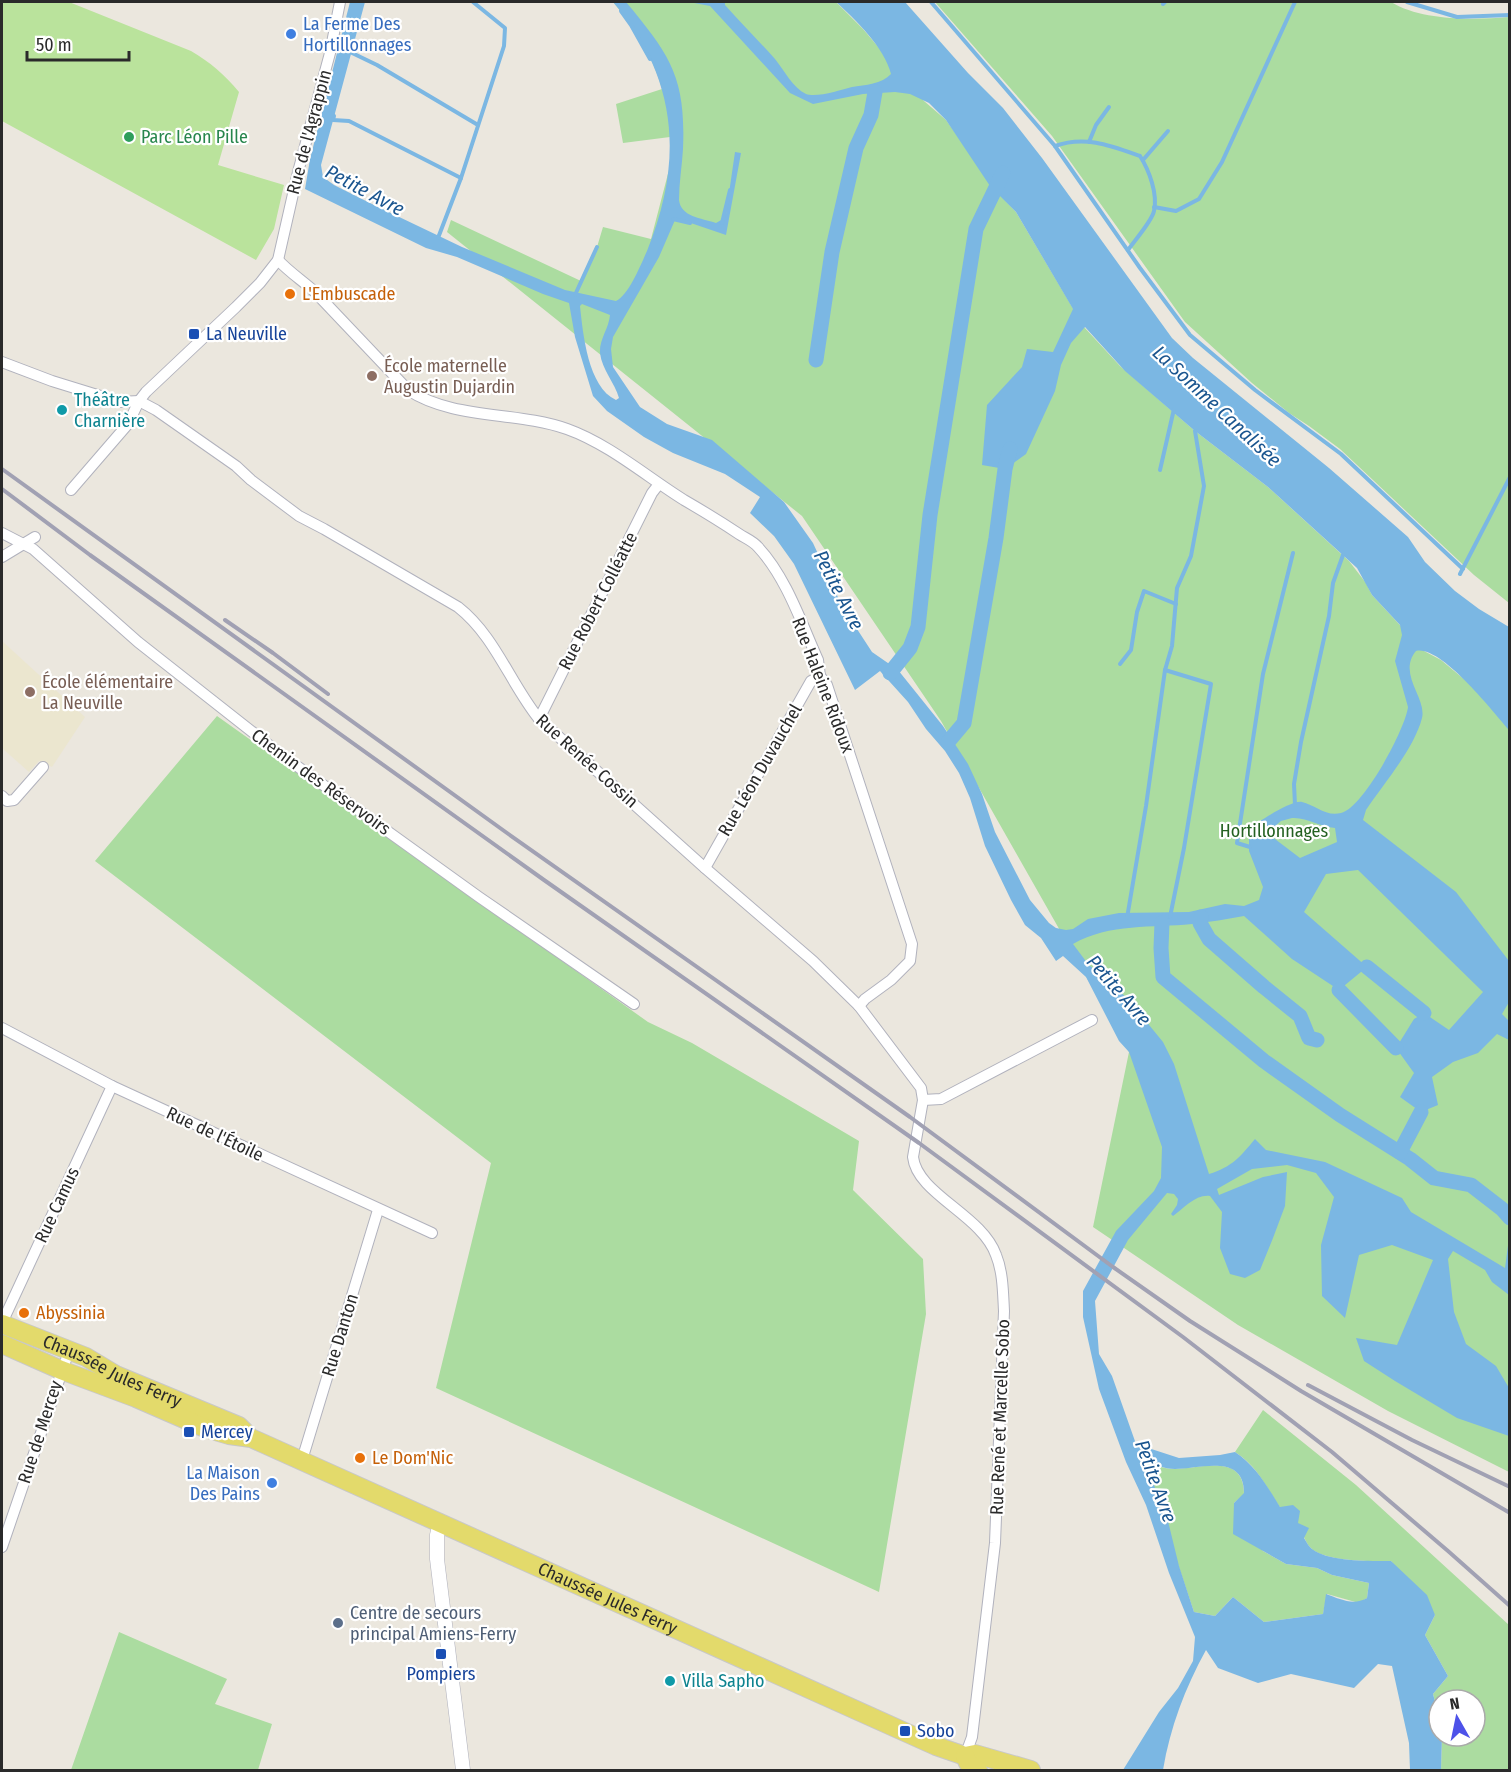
<svg xmlns="http://www.w3.org/2000/svg" width="1511" height="1772" viewBox="0 0 1511 1772" font-family="'Fira Sans Condensed',sans-serif">
  <style>
    .education { fill: #ebe6cf }
    .green { fill: #abdca0 }
    .pitch { fill: #bae39c }
    .water { fill: #7bb7e3; fill-rule: evenodd }
    .lines { fill: none; stroke-linecap: round; stroke-linejoin: round }
    .stream { stroke: #7bb7e3; stroke-width: 4 }
    .canal { stroke: #7bb7e3; stroke-width: 15 }
    .minor-casing { stroke: #b1b2bd; stroke-width: 12 }
    .tertiary-casing { stroke: #b1b2bd; stroke-width: 15 }
    .primary-casing { stroke: #c8c8c8; stroke-width: 20 }
    .minor { stroke: #fff; stroke-width: 10 }
    .tertiary { stroke: #fff; stroke-width: 14 }
    .primary { stroke: #e3da6b; stroke-width: 18 }
    .rail { stroke: #a1a1b3; stroke-width: 4 }
    .shop-dot { fill: #3f7fe0; stroke: #fff; stroke-width: 2 }
    .leisure-dot { fill: #2e9e5b; stroke: #fff; stroke-width: 2 }
    .food-dot { fill: #e8710a; stroke: #fff; stroke-width: 2 }
    .transit-dot { fill: #1a4fb4; stroke: #fff; stroke-width: 2 }
    .education-dot { fill: #8d6e63; stroke: #fff; stroke-width: 2 }
    .culture-dot { fill: #0f9aa8; stroke: #fff; stroke-width: 2 }
    .service-dot { fill: #5c6f8a; stroke: #fff; stroke-width: 2 }
    .labels { text-anchor: middle; stroke-width: 4.5; stroke-linejoin: round; paint-order: stroke }
    .shop-label { font-size: 18px; fill: #366cbe; stroke: #fff; text-anchor: start }
    .street-label { font-size: 18px; fill: #2a2a2a; stroke: #fff }
    .leisure-label { font-size: 18px; fill: #27864d; stroke: #fff; text-anchor: start }
    .food-label { font-size: 18px; fill: #c56008; stroke: #fff; text-anchor: start }
    .transit-label { font-size: 18px; fill: #164399; stroke: #fff; text-anchor: start }
    .education-label { font-size: 18px; fill: #785e54; stroke: #fff; text-anchor: start }
    .culture-label { font-size: 18px; fill: #0d838f; stroke: #fff; text-anchor: start }
    .park-label { font-size: 18px; fill: #246121; stroke: #fff }
    .service-label { font-size: 18px; fill: #4e5e75; stroke: #fff; text-anchor: start }
    .water-label { font-size: 20px; font-style: italic; fill: #1a558f; stroke: #fff }
  </style>
  <rect width="100%" height="100%" fill="#ebe7de"/>
  <polygon class="education" points="2,641 85,717 52,767 39,761 29,772 2,748"/>
  <g class="green">
    <path d="M 613,2 L 836,2 L 863,29 L 924,101 L 946,120 L 998,193 L 1016,212 L 1084,327 L 1120,366 L 1195,431 L 1268,487 L 1349,561 L 1366,583 L 1372,595 L 1424,651 L 1441,660 L 1471,685 L 1509,690 L 1509,1472 L 1388,1411 L 1238,1325 L 1093,1227 L 1129,1052 L 941,721 L 802,516 L 447,232 L 451,220 L 581,281 L 597,247 L 603,227 L 651,239 L 670,166 L 670,137 L 623,143 L 616,104 L 662,89 C 653,56 634,27 613,2 Z"/>
    <path d="M 935,2 L 1391,2 C 1422,21 1473,20 1509,17 L 1509,603 L 1474,575 L 1340,449 L 1309,426 L 1289,413 L 1252,383 L 1185,322 L 1052,136 Z"/>
    <polygon points="217,716 648,1022 692,1043 859,1141 853,1190 923,1259 926,1314 879,1592 436,1388 491,1163 95,861"/>
    <path d="M 1263,1410 L 1356,1485 L 1509,1625 L 1509,1770 L 1441,1770 L 1442,1736 L 1475,1736 L 1475,1700 L 1439,1700 L 1439,1717 L 1433,1694 L 1448,1676 L 1425,1635 L 1435,1615 L 1391,1561 C 1369,1561 1331,1562 1313,1550 C 1305,1544 1303,1533 1299,1525 C 1294,1517 1284,1513 1279,1506 C 1265,1485 1257,1466 1235,1452 Z"/>
    <path d="M 1143,1460 C 1153,1464 1163,1469 1175,1469 C 1200,1469 1244,1452 1244,1494 L 1234,1503 L 1263,1551 L 1286,1564 L 1317,1568 L 1332,1575 L 1369,1583 L 1367,1598 L 1359,1603 L 1327,1594 L 1323,1614 L 1264,1622 L 1233,1597 L 1215,1616 L 1194,1612 Z"/>
    <polygon points="119,1632 227,1679 215,1704 272,1724 258,1770 71,1770"/>
  </g>
  <path class="pitch" d="M 2,2 L 69,2 L 191,51 C 210,62 225,75 239,92 L 218,165 L 284,185 L 274,229 L 256,260 L 2,121 Z"/>
  <path class="water" d="M 350,2 L 365,2 L 321,165 L 323,177 L 334,185 L 372,204 L 462,247 L 565,290 L 616,301 C 629,295 641,264 647,251 C 684,160 678,78 613,2 L 626,2 C 670,55 686,77 683,149 C 682,166 679,183 679,200 C 681,217 701,218 716,223 L 723,219 L 726,214 L 735,152 L 741,153 L 726,235 L 679,219 L 675,220 L 659,257 L 613,337 L 611,349 L 613,367 L 640,407 L 667,424 L 712,440 L 784,502 L 813,543 L 842,606 L 872,652 L 898,670 L 943,726 L 968,764 L 982,794 L 995,832 L 1030,900 L 1049,923 L 1056,928 L 1066,930 L 1073,929 L 1088,919 L 1119,913 L 1189,912 L 1225,904 L 1244,906 L 1259,900 L 1263,887 L 1249,851 L 1249,828 C 1259,822 1291,800 1302,802 C 1315,805 1326,817 1341,813 C 1363,808 1405,730 1408,707 L 1395,661 L 1402,635 L 1400,625 L 1372,595 L 1357,568 L 1268,487 L 1195,431 L 1125,371 L 1085,327 L 1071,343 L 1061,365 L 1055,391 L 1026,454 L 1005,469 L 982,465 L 987,405 L 1022,367 L 1027,349 L 1053,352 L 1073,309 L 1016,212 L 990,186 L 946,120 L 929,103 L 910,94 L 895,92 L 863,94 L 813,104 L 790,93 L 710,6 L 689,2 L 725,2 L 725,5 C 741,23 759,41 775,59 C 784,70 793,88 806,94 C 816,98 841,90 852,87 C 865,85 882,84 891,74 C 885,48 855,19 836,2 L 905,2 L 968,73 L 1003,108 L 1042,158 L 1172,338 L 1193,358 L 1329,468 L 1408,537 L 1425,562 L 1455,591 L 1479,609 L 1509,627 L 1509,730 C 1493,712 1441,645 1416,651 C 1397,674 1427,698 1422,718 C 1414,749 1384,783 1366,810 L 1363,820 L 1456,892 L 1509,961 L 1509,1002 L 1502,1014 L 1509,1021 L 1509,1040 L 1497,1034 L 1478,1053 L 1453,1062 L 1432,1077 L 1438,1105 L 1421,1112 L 1400,1097 L 1414,1073 L 1396,1048 L 1414,1019 L 1424,1013 L 1449,1030 L 1483,992 L 1358,870 L 1326,874 L 1304,912 L 1367,967 L 1339,990 L 1292,959 L 1244,916 C 1227,919 1210,922 1192,924 C 1152,928 1110,923 1073,944 L 1088,964 L 1127,998 L 1163,1042 L 1174,1064 L 1209,1174 C 1232,1167 1240,1157 1255,1139 L 1266,1150 L 1325,1162 L 1402,1198 L 1411,1212 L 1505,1268 L 1509,1238 L 1509,1295 L 1492,1282 L 1485,1270 L 1453,1251 L 1448,1259 L 1454,1312 L 1466,1344 L 1496,1366 L 1509,1388 L 1509,1436 L 1457,1418 L 1395,1381 L 1364,1361 L 1356,1338 L 1397,1345 L 1433,1260 L 1392,1245 L 1359,1255 L 1345,1318 L 1322,1296 L 1321,1245 L 1334,1197 L 1316,1173 L 1287,1165 L 1252,1169 L 1217,1189 L 1219,1195 L 1263,1177 L 1287,1172 L 1285,1206 L 1273,1238 L 1260,1270 L 1245,1278 L 1230,1274 L 1220,1248 L 1222,1212 L 1210,1196 C 1196,1194 1184,1208 1173,1216 L 1171,1214 L 1177,1205 L 1178,1199 L 1174,1194 L 1167,1193 L 1128,1240 L 1095,1301 L 1099,1354 L 1112,1376 L 1136,1444 L 1179,1458 L 1220,1455 L 1235,1452 C 1256,1466 1267,1486 1280,1507 L 1293,1505 L 1300,1511 L 1298,1523 L 1309,1528 L 1304,1538 C 1306,1541 1309,1547 1312,1549 C 1329,1562 1370,1561 1391,1561 L 1427,1595 L 1435,1615 L 1425,1635 L 1448,1676 L 1433,1694 L 1439,1717 L 1439,1736 L 1442,1736 L 1441,1770 L 1410,1770 L 1409,1743 L 1392,1666 L 1378,1664 L 1354,1688 L 1291,1674 L 1258,1683 L 1218,1668 L 1206,1650 C 1185,1688 1170,1728 1163,1770 L 1123,1770 L 1159,1712 L 1178,1688 L 1193,1661 L 1195,1637 L 1169,1573 L 1146,1505 L 1126,1462 L 1099,1389 L 1083,1317 L 1083,1291 L 1116,1231 L 1154,1191 L 1161,1178 L 1162,1147 L 1129,1052 L 1119,1041 L 1086,977 L 1063,956 L 1056,961 L 1041,938 L 1025,925 L 1011,900 L 985,846 L 970,798 L 959,773 L 945,751 L 926,729 L 908,702 L 880,671 L 855,690 L 794,564 L 774,536 L 750,513 L 760,497 L 725,474 L 673,453 L 644,437 L 607,411 L 593,396 L 575,337 L 569,303 L 543,294 L 457,257 L 426,248 L 305,189 L 310,159 ZM 582,304 L 610,315 C 609,328 599,340 600,353 C 602,370 615,383 619,398 L 616,400 C 588,387 583,334 580,306 ZM 1292,818 C 1307,817 1320,827 1335,828 L 1337,842 L 1300,858 L 1267,833 L 1281,821 ZM 1143,1460 C 1154,1464 1164,1469 1175,1469 C 1200,1469 1244,1453 1244,1493 L 1234,1503 L 1233,1534 L 1286,1564 L 1317,1568 L 1332,1575 L 1369,1583 L 1367,1598 C 1353,1606 1340,1599 1326,1594 L 1323,1614 L 1264,1622 L 1233,1597 L 1215,1616 L 1194,1612 L 1179,1566 L 1166,1513 Z"/>
  <g class="lines">
    <g class="stream">
      <polyline points="931,2 1055,146 1140,268 1190,335 1255,390 1341,454 1463,569"/>
      <polyline points="1407,2 1457,17 1510,15"/>
      <polyline points="1163,4 1165,2"/>
      <polyline points="621,11 631,25 650,59"/>
      <polyline points="348,51 377,65 478,125"/>
      <polyline points="331,113 334,116 333,120 349,121 461,178"/>
      <polyline points="1089,142 1096,125 1109,107"/>
      <path d="M 1055,146 C 1085,135 1112,146 1140,156 C 1149,170 1158,194 1154,211 C 1152,221 1135,240 1128,250"/>
      <polyline points="1143,160 1168,131"/>
      <polyline points="1154,207 1176,211 1199,199 1222,162 1295,2"/>
      <polyline points="673,219 690,223"/>
      <polyline points="722,223 730,190"/>
      <polyline points="438,238 461,178 504,46 505,28 473,2"/>
      <polyline points="575,295 597,247"/>
      <polyline points="1160,470 1174,409"/>
      <polyline points="1460,574 1510,477"/>
      <polyline points="1120,664 1131,650 1137,612 1144,591 1176,604"/>
      <polyline points="1165,670 1211,684 1184,848 1170,917"/>
      <polyline points="1295,805 1294,784 1301,742 1329,616 1333,583 1343,555"/>
      <polyline points="1250,847 1237,843 1263,674 1293,553"/>
      <polyline points="1127,918 1146,806 1165,670 1172,646 1177,588 1191,556 1204,486 1195,431"/>
    </g>
    <g class="canal">
      <polyline points="816,360 832,252 856,148 871,115 875,92"/>
      <polyline points="890,673 910,648 918,627 930,515 976,229 1003,173"/>
      <polyline points="948,742 964,723 996,538 1005,469 1010,449"/>
      <polyline points="1201,917 1200,923 1209,939 1264,987 1300,1016 1309,1038 1317,1040"/>
      <polyline points="1162,923 1161,948 1163,977 1264,1061 1340,1115 1410,1159 1434,1178 1471,1185 1502,1209 1510,1218"/>
      <polyline points="1367,967 1424,1013"/>
      <polyline points="1339,990 1396,1048"/>
      <polyline points="1400,1152 1421,1112"/>
    </g>
    <defs>
      <g id="minor">
        <path d="M 278,260 C 289,272 303,281 315,292 L 408,390 C 454,420 516,411 567,429 C 609,444 647,477 684,500 C 703,511 721,522 739,534 C 745,538 753,541 758,547 C 786,577 801,622 818,660 L 820,676 L 827,685 L 912,944 L 910,961 L 891,980 L 865,999 L 859,1006"/>
        <path d="M 2,362 L 52,381 L 120,402 L 139,401 L 156,410 L 236,466 L 251,480 L 299,516 L 324,529 L 458,607 C 495,636 510,683 539,719 L 705,868 L 813,961 L 859,1006 L 921,1088 L 923,1100 L 913,1157 C 917,1194 982,1215 996,1255 C 1003,1272 1003,1293 1004,1311 L 995,1543 L 972,1737 L 965,1756"/>
        <polyline points="71,490 128,424 139,401 146,392 236,307 260,283 278,260 298,172 330,53 340,2"/>
        <polyline points="2,533 33,549 138,642 283,756 479,897 634,1004"/>
        <polyline points="2,557 35,537"/>
        <polyline points="539,719 652,493 659,484"/>
        <polyline points="2,796 7,801 14,800 43,767"/>
        <polyline points="705,868 811,681 820,676"/>
        <polyline points="2,1028 112,1086 432,1233"/>
        <polyline points="923,1100 941,1099 1092,1020"/>
        <polyline points="2,1323 112,1086"/>
        <polyline points="302,1460 378,1210"/>
        <polyline points="2,1547 69,1351"/>
      </g>
      <polyline id="tertiary" points="440,1523 437,1535 437,1559 463,1770"/>
      <g id="primary">
        <path id="s1" d="M 2,1324 L 86,1357 L 116,1375 L 239,1426 L 248,1435"/>
        <path id="s2" d="M 2,1344 L 61,1370 L 136,1398 L 205,1428 L 229,1435 L 251,1438 L 936,1746 L 965,1756 L 975,1754 L 1031,1770"/>
        <polyline points="965,1756 968,1763 978,1770"/>
      </g>
    </defs>
    <use href="#minor" class="minor-casing"/>
    <use href="#tertiary" class="tertiary-casing"/>
    <use href="#primary" class="primary-casing"/>
    <use href="#minor" class="minor"/>
    <use href="#tertiary" class="tertiary"/>
    <use href="#primary" class="primary"/>
    <g class="rail">
      <polyline points="2,469 507,833 910,1117 1113,1267 1190,1321 1301,1391 1510,1513"/>
      <polyline points="2,489 90,555 544,880 919,1143 1183,1337 1332,1452 1448,1551 1510,1606"/>
      <polyline points="225,620 273,653 328,694"/>
      <polyline points="1308,1385 1412,1440 1510,1487"/>
    </g>
  </g>
  <g class="shop-dot">
    <circle cx="291" cy="34" r="6"/>
    <circle cx="272" cy="1483" r="6"/>
  </g>
  <circle class="leisure-dot" cx="129" cy="137" r="6"/>
  <g class="food-dot">
    <circle cx="290" cy="294" r="6"/>
    <circle cx="24" cy="1313" r="6"/>
    <circle cx="360" cy="1458" r="6"/>
  </g>
  <g class="transit-dot">
    <rect x="188" y="328" width="12" height="12" rx="3"/>
    <rect x="183" y="1426" width="12" height="12" rx="3"/>
    <rect x="435" y="1648" width="12" height="12" rx="3"/>
    <rect x="899" y="1725" width="12" height="12" rx="3"/>
  </g>
  <g class="education-dot">
    <circle cx="372" cy="376" r="6"/>
    <circle cx="30" cy="692" r="6"/>
  </g>
  <g class="culture-dot">
    <circle cx="62" cy="410" r="6"/>
    <circle cx="670" cy="1681" r="6"/>
  </g>
  <circle class="service-dot" cx="338" cy="1623" r="6"/>
  <g class="labels">
    <g class="shop-label">
      <text x="303" y="30">La Ferme Des<tspan x="303" dy="21">Hortillonnages</tspan></text>
      <text x="260" y="1479" text-anchor="end">La Maison<tspan x="260" dy="21">Des Pains</tspan></text>
    </g>
    <g class="street-label">
      <text transform="translate(309 132) rotate(-75)" y="6">Rue de l'Agrappin</text>
      <text transform="translate(598 601) rotate(-63)" y="6">Rue Robert Colléatte</text>
      <text transform="translate(823 685) rotate(69)" y="6">Rue Haleine Ridoux</text>
      <text transform="translate(587 761) rotate(42)" y="6">Rue Renée Cossin</text>
      <text transform="translate(760 770) rotate(-60)" y="6">Rue Léon Duvauchel</text>
      <text transform="translate(321 782) rotate(36)" y="6">Chemin des Réservoirs</text>
      <text transform="translate(215 1134) rotate(25)" y="6">Rue de l'Étoile</text>
      <text transform="translate(57 1205) rotate(-65)" y="6">Rue Camus</text>
      <text transform="translate(340 1335) rotate(-73)" y="6">Rue Danton</text>
      <text dy="6" stroke="none"><textPath href="#s1" startOffset="120">Chaussée Jules Ferry</textPath></text>
      <text transform="translate(1000 1417) rotate(-88)" y="6">Rue René et Marcelle Sobo</text>
      <text transform="translate(40 1432) rotate(-72)" y="6">Rue de Mercey</text>
      <text dy="6" stroke="none"><textPath href="#s2" startOffset="658">Chaussée Jules Ferry</textPath></text>
    </g>
    <g class="leisure-label">
      <text x="141" y="143">Parc Léon Pille</text>
    </g>
    <g class="food-label">
      <text x="302" y="300">L'Embuscade</text>
      <text x="36" y="1319">Abyssinia</text>
      <text x="372" y="1464">Le Dom'Nic</text>
    </g>
    <g class="transit-label">
      <text x="206" y="340">La Neuville</text>
      <text x="201" y="1438">Mercey</text>
      <text x="441" y="1680" text-anchor="middle">Pompiers</text>
      <text x="917" y="1737">Sobo</text>
    </g>
    <g class="education-label">
      <text x="384" y="372">École maternelle<tspan x="384" dy="21">Augustin Dujardin</tspan></text>
      <text x="42" y="688">École élémentaire<tspan x="42" dy="21">La Neuville</tspan></text>
    </g>
    <g class="culture-label">
      <text x="74" y="406">Théâtre<tspan x="74" dy="21">Charnière</tspan></text>
      <text x="682" y="1687">Villa Sapho</text>
    </g>
    <g class="park-label">
      <text x="1274" y="837">Hortillonnages</text>
    </g>
    <g class="service-label">
      <text x="350" y="1619">Centre de secours<tspan x="350" dy="21">principal Amiens-Ferry</tspan></text>
    </g>
    <g class="water-label">
      <text transform="translate(365 190) rotate(28)" y="7">Petite Avre</text>
      <text transform="translate(1217 406) rotate(43)" y="7">La Somme Canalisée</text>
      <text transform="translate(839 590) rotate(63)" y="7">Petite Avre</text>
      <text transform="translate(1119 990) rotate(49)" y="7">Petite Avre</text>
      <text transform="translate(1156 1481) rotate(70)" y="7">Petite Avre</text>
    </g>
  </g>
  <rect width="1511" height="1772" fill="none" stroke="#2a2a2a" stroke-width="6"/>
  <g transform="translate(1457 1718) rotate(351)"><circle r="28" fill="#ffffff" stroke="#aaaaaa" stroke-width="1.5"/>
  <path d="M0-4.5L10 22L0 15L-10 22Z" fill="#4d52e9"/>
  <text y="-9" font-size="16" font-weight="bold" text-anchor="middle" fill="#2a2a2a">N</text>
  </g>
  <path d="M27 51v9h102v-9" fill="none" stroke="#2a2a2a" stroke-width="3"/>
  <text x="36" y="51" font-size="18" fill="#2a2a2a" stroke="#ffffff" stroke-width="4.5" paint-order="stroke">50 m</text>
</svg>
